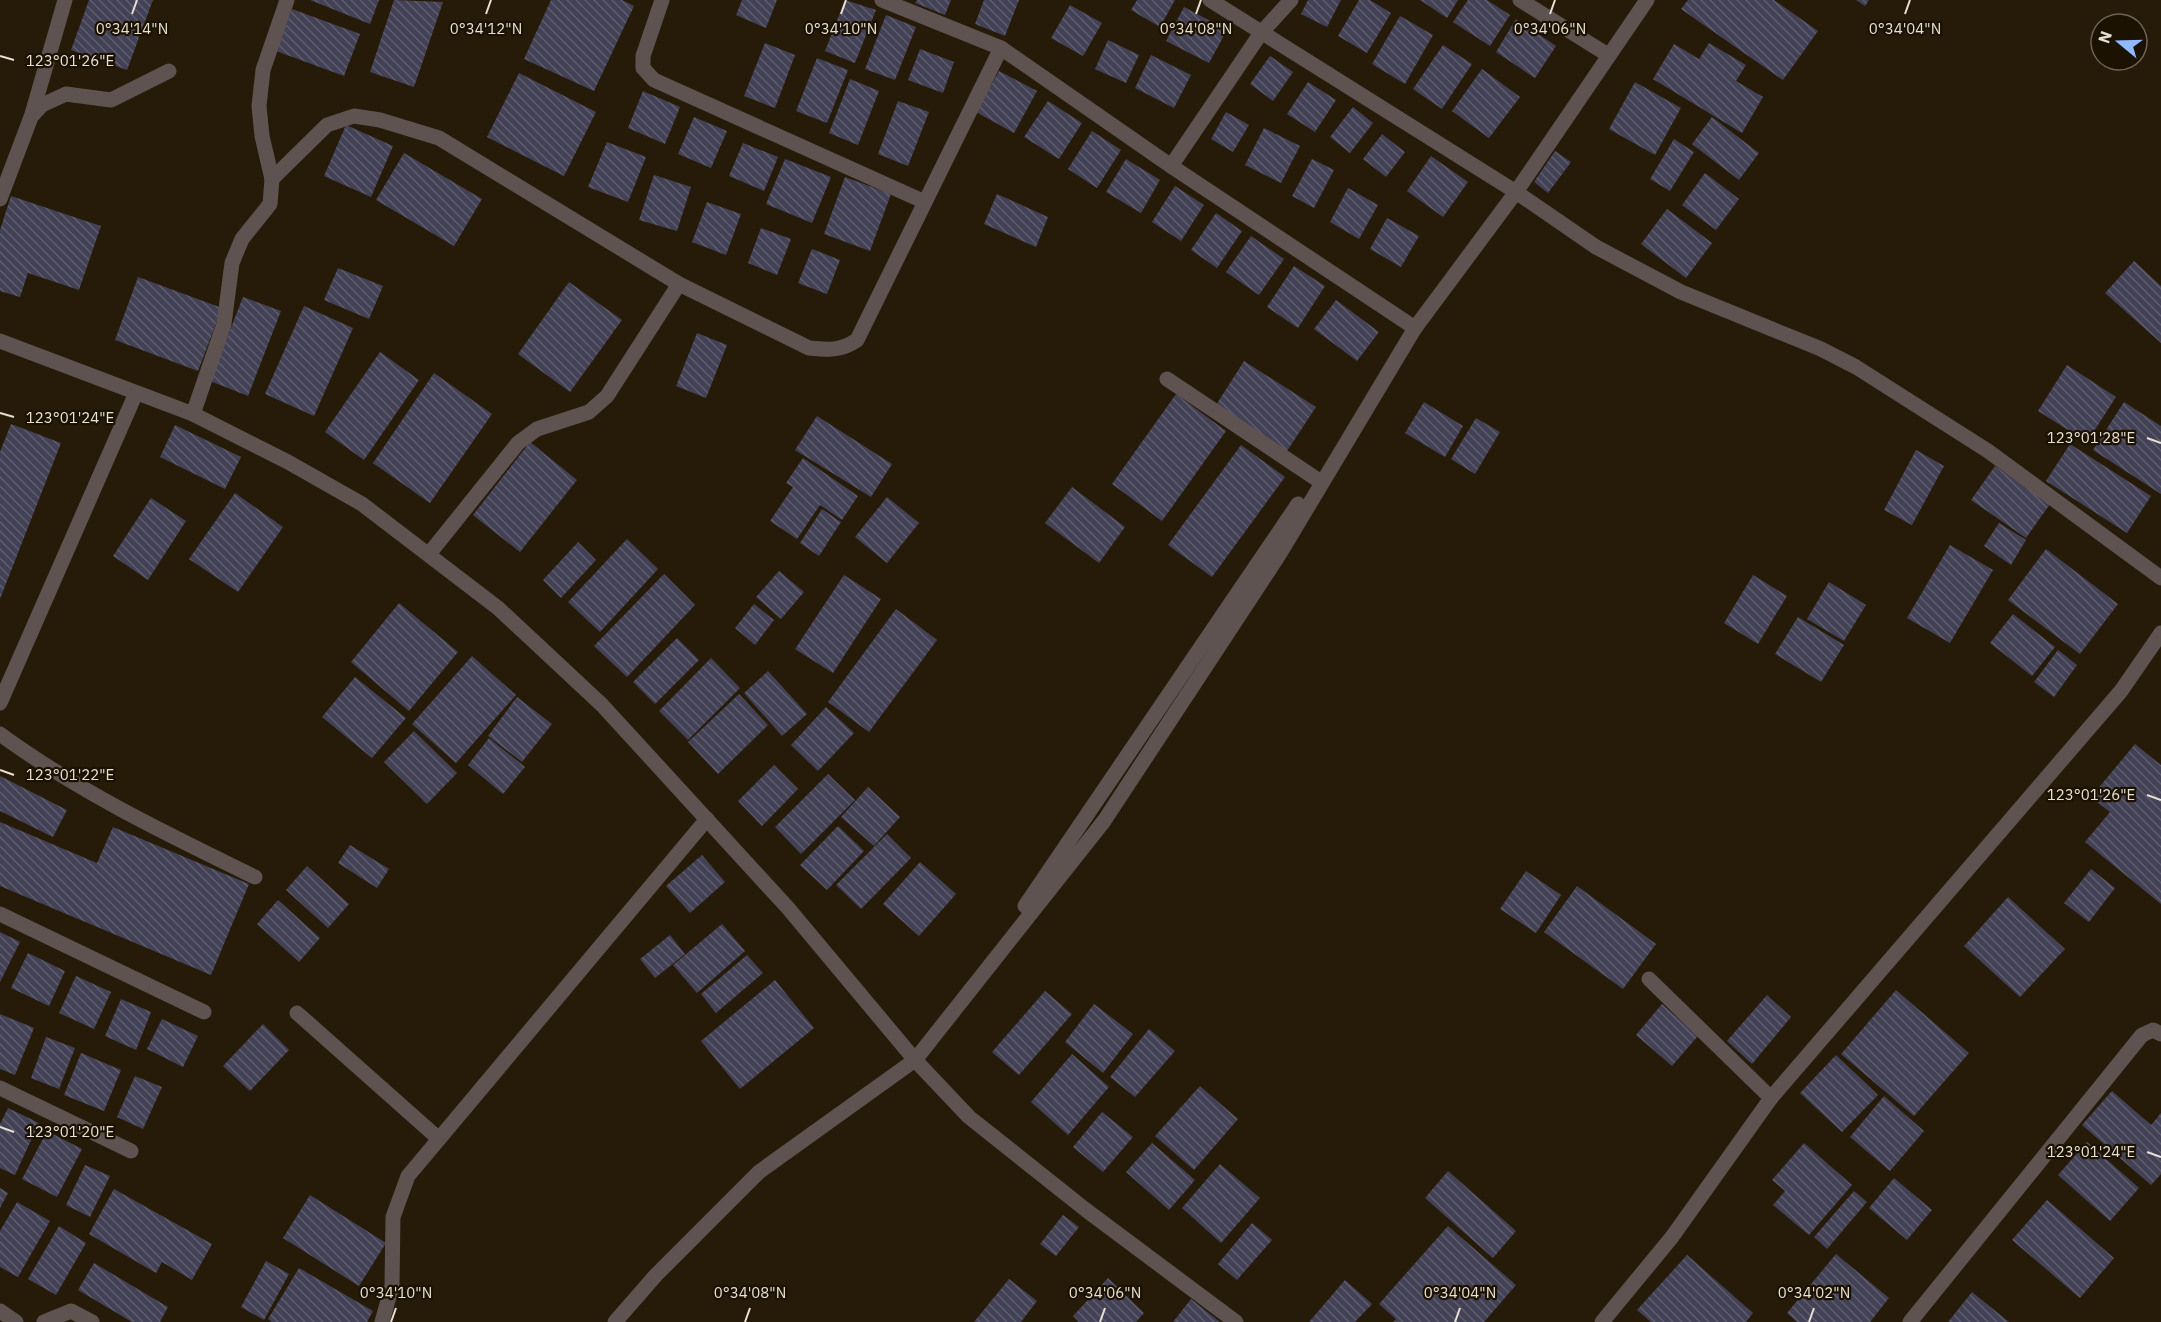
<svg xmlns="http://www.w3.org/2000/svg" width="2161" height="1322" viewBox="0 0 2161 1322" font-family="'IBM Plex Sans',sans-serif">
  <style>
    .building { fill: url(#building-back-hatch) }
    .lines { fill: none; stroke-linecap: round; stroke-linejoin: round }
    .lane { stroke: #5f5352; stroke-width: 15 }
    .street { stroke: #5f5352; stroke-width: 15 }
    .ticks { fill: none; stroke: #e7e0d4; stroke-width: 2 }
    .ticks-label { font-size: 15px; text-anchor: middle; fill: #e7e0d4; stroke: #1c1202; stroke-width: 4.5; stroke-linejoin: round; paint-order: stroke }
  </style>
  <defs>
    <pattern id="building-back-hatch" width="6" height="6" patternUnits="userSpaceOnUse" patternTransform="scale(1.5)"><rect width="6" height="6" fill="#434156"/><path d="M-1 5l2 2M0 0l6 6M5-1l2 2" fill="none" stroke="#5e5c6d"/></pattern>
  </defs>
  <rect width="100%" height="100%" fill="#261b08"/>
  <g class="building">
    <polygon points="89,0 153,0 127,70 71,50"/>
    <polygon points="310,0 379,0 370,24"/>
    <polygon points="394,0 443,2 414,87 370,72"/>
    <polygon points="551,0 622,0 634,6 594,91 524,59"/>
    <polygon points="742,0 777,0 766,28 736,15"/>
    <polygon points="845,0 876,10 855,63 825,51"/>
    <polygon points="917,0 951,0 945,15 915,3"/>
    <polygon points="984,0 1019,0 1005,36 975,24"/>
    <polygon points="1137,0 1175,0 1160,27 1131,10"/>
    <polygon points="1308,0 1341,0 1327,27 1301,14"/>
    <polygon points="1359,0 1370,0 1391,13 1367,53 1338,36"/>
    <polygon points="1420,0 1458,0 1447,18"/>
    <polygon points="1468,0 1487,0 1510,15 1490,46 1453,22"/>
    <polygon points="1688,0 1774,0 1818,31 1783,80 1681,9"/>
    <polygon points="1856,0 1869,0 1865,6"/>
    <polygon points="1070,5 1102,23 1083,56 1051,38"/>
    <polygon points="1184,7 1227,30 1209,63 1166,41"/>
    <polygon points="292,9 360,34 344,76 276,51"/>
    <polygon points="886,15 916,27 895,80 865,69"/>
    <polygon points="1400,16 1433,35 1405,84 1372,64"/>
    <polygon points="1516,19 1556,46 1535,78 1496,52"/>
    <polygon points="1108,40 1139,55 1126,83 1095,69"/>
    <polygon points="765,43 795,55 775,108 744,96"/>
    <polygon points="1709,43 1746,65 1736,81 1763,97 1742,133 1653,79 1674,44 1699,59"/>
    <polygon points="1443,45 1472,64 1442,109 1413,89"/>
    <polygon points="920,49 954,62 943,93 908,80"/>
    <polygon points="1151,55 1191,75 1174,108 1135,88"/>
    <polygon points="1270,56 1293,72 1273,101 1250,84"/>
    <polygon points="817,58 848,70 827,123 796,111"/>
    <polygon points="1482,69 1520,97 1489,138 1452,111"/>
    <polygon points="999,71 1037,91 1014,133 976,112"/>
    <polygon points="519,73 596,112 564,176 487,137"/>
    <polygon points="850,79 879,91 858,145 829,133"/>
    <polygon points="1308,82 1336,100 1315,132 1287,114"/>
    <polygon points="1635,82 1681,108 1655,155 1609,129"/>
    <polygon points="643,91 680,107 665,144 628,128"/>
    <polygon points="898,101 929,112 908,166 878,154"/>
    <polygon points="1048,101 1082,123 1059,159 1024,137"/>
    <polygon points="1353,107 1373,123 1350,153 1330,137"/>
    <polygon points="1226,112 1249,125 1233,152 1211,139"/>
    <polygon points="694,117 727,131 711,168 678,154"/>
    <polygon points="1712,117 1759,153 1739,180 1692,144"/>
    <polygon points="346,125 393,146 371,197 324,176"/>
    <polygon points="1264,128 1300,146 1281,183 1245,165"/>
    <polygon points="1092,131 1121,150 1097,188 1068,169"/>
    <polygon points="1382,134 1405,152 1386,177 1363,159"/>
    <polygon points="1674,139 1694,152 1670,191 1650,179"/>
    <polygon points="607,142 646,157 628,202 588,187"/>
    <polygon points="743,143 778,157 764,191 729,176"/>
    <polygon points="1555,151 1571,162 1548,193 1534,182"/>
    <polygon points="404,153 482,199 454,246 376,200"/>
    <polygon points="1431,156 1468,182 1443,217 1407,191"/>
    <polygon points="785,159 831,177 812,223 766,204"/>
    <polygon points="1126,159 1160,180 1141,213 1106,192"/>
    <polygon points="1312,159 1334,170 1314,208 1292,196"/>
    <polygon points="1705,173 1739,199 1716,230 1682,205"/>
    <polygon points="654,175 691,187 677,231 639,220"/>
    <polygon points="845,177 891,194 870,251 824,234"/>
    <polygon points="1175,186 1204,205 1181,241 1152,222"/>
    <polygon points="1348,188 1378,205 1359,239 1330,222"/>
    <polygon points="997,194 1048,217 1036,247 984,224"/>
    <polygon points="11,196 101,226 79,290 28,273 20,297 0,291 0,230"/>
    <polygon points="707,202 741,214 726,255 692,242"/>
    <polygon points="1667,209 1712,243 1686,278 1641,244"/>
    <polygon points="1216,213 1242,231 1217,268 1191,250"/>
    <polygon points="1387,218 1419,236 1401,267 1370,249"/>
    <polygon points="761,228 791,239 777,275 748,263"/>
    <polygon points="1251,236 1284,259 1259,295 1226,272"/>
    <polygon points="812,249 840,260 827,294 798,283"/>
    <polygon points="2134,261 2161,286 2161,343 2105,293"/>
    <polygon points="1294,266 1325,286 1298,328 1267,307"/>
    <polygon points="338,268 383,286 369,319 324,300"/>
    <polygon points="138,277 222,308 198,371 115,340"/>
    <polygon points="569,282 622,320 570,392 518,354"/>
    <polygon points="243,297 281,311 248,396 210,381"/>
    <polygon points="1336,300 1379,332 1357,361 1314,329"/>
    <polygon points="304,306 353,328 314,416 265,394"/>
    <polygon points="697,333 727,345 706,398 676,386"/>
    <polygon points="380,352 419,380 364,460 325,432"/>
    <polygon points="1244,361 1316,407 1287,451 1216,405"/>
    <polygon points="2067,365 2116,397 2087,442 2038,411"/>
    <polygon points="434,373 492,414 430,503 373,463"/>
    <polygon points="1176,394 1226,431 1162,521 1112,484"/>
    <polygon points="1424,402 1463,426 1445,457 1405,433"/>
    <polygon points="2124,402 2161,426 2161,494 2093,450"/>
    <polygon points="817,416 892,464 871,497 795,450"/>
    <polygon points="1476,418 1500,432 1475,474 1451,459"/>
    <polygon points="11,424 61,443 0,599 0,452"/>
    <polygon points="175,425 241,457 225,489 160,457"/>
    <polygon points="530,442 577,480 520,552 473,515"/>
    <polygon points="2070,444 2151,496 2127,533 2046,481"/>
    <polygon points="1241,445 1285,477 1212,577 1168,545"/>
    <polygon points="1916,450 1944,466 1912,525 1884,510"/>
    <polygon points="803,458 858,496 842,520 820,505 797,539 770,521 793,487 786,483"/>
    <polygon points="1995,466 2050,504 2026,538 1971,500"/>
    <polygon points="1072,487 1125,527 1099,563 1045,523"/>
    <polygon points="235,493 283,527 238,592 189,559"/>
    <polygon points="887,497 919,523 887,563 855,537"/>
    <polygon points="151,498 186,521 148,580 113,556"/>
    <polygon points="822,509 841,522 819,556 800,543"/>
    <polygon points="1999,523 2026,540 2011,565 1984,546"/>
    <polygon points="627,539 658,569 600,632 568,602"/>
    <polygon points="578,542 596,560 561,598 543,580"/>
    <polygon points="1950,545 1993,570 1950,643 1907,618"/>
    <polygon points="2046,549 2118,604 2080,654 2008,600"/>
    <polygon points="779,571 804,592 781,619 756,597"/>
    <polygon points="664,574 695,605 627,677 594,646"/>
    <polygon points="844,575 881,599 833,673 795,649"/>
    <polygon points="1753,575 1787,596 1758,644 1724,623"/>
    <polygon points="1829,582 1866,605 1844,641 1807,619"/>
    <polygon points="399,603 458,652 409,711 351,662"/>
    <polygon points="754,604 774,620 755,645 735,628"/>
    <polygon points="896,609 937,640 869,732 828,702"/>
    <polygon points="2013,614 2055,647 2032,676 1990,643"/>
    <polygon points="1798,617 1844,645 1821,682 1775,654"/>
    <polygon points="677,638 699,660 655,704 633,682"/>
    <polygon points="2058,650 2077,665 2054,697 2034,682"/>
    <polygon points="472,656 516,695 456,763 412,724"/>
    <polygon points="711,658 740,688 688,740 659,711"/>
    <polygon points="768,671 807,714 782,736 744,693"/>
    <polygon points="355,677 406,718 372,758 322,717"/>
    <polygon points="739,694 768,725 718,774 688,742"/>
    <polygon points="517,697 552,724 522,762 488,736"/>
    <polygon points="826,707 854,733 818,771 791,745"/>
    <polygon points="414,731 457,773 427,804 384,762"/>
    <polygon points="489,738 525,767 503,794 468,765"/>
    <polygon points="2135,744 2161,765 2161,904 2085,842 2110,812 2091,797"/>
    <polygon points="774,765 798,789 762,826 738,801"/>
    <polygon points="828,774 855,800 801,854 775,827"/>
    <polygon points="0,776 67,810 53,837 0,811"/>
    <polygon points="868,787 900,817 874,846 841,817"/>
    <polygon points="0,822 97,863 113,827 249,884 211,975 0,886"/>
    <polygon points="838,826 864,851 827,890 800,865"/>
    <polygon points="887,834 911,858 861,909 836,885"/>
    <polygon points="350,845 389,869 377,888 338,863"/>
    <polygon points="702,855 725,882 690,913 666,886"/>
    <polygon points="920,862 956,894 919,936 883,904"/>
    <polygon points="307,866 349,904 328,928 286,890"/>
    <polygon points="2091,869 2115,888 2089,922 2064,903"/>
    <polygon points="1526,871 1561,895 1536,933 1500,909"/>
    <polygon points="1577,886 1656,944 1623,989 1544,932"/>
    <polygon points="2008,897 2065,949 2020,997 1964,946"/>
    <polygon points="278,900 320,938 299,962 257,924"/>
    <polygon points="722,924 745,951 697,993 673,965"/>
    <polygon points="0,932 20,942 0,982"/>
    <polygon points="670,935 685,954 655,978 640,959"/>
    <polygon points="28,953 65,971 49,1006 11,988"/>
    <polygon points="747,955 763,973 716,1013 701,994"/>
    <polygon points="76,976 111,992 94,1029 59,1013"/>
    <polygon points="775,980 814,1028 740,1089 701,1041"/>
    <polygon points="1896,990 1969,1053 1914,1116 1841,1054"/>
    <polygon points="1045,991 1072,1014 1019,1075 992,1052"/>
    <polygon points="1767,995 1791,1017 1752,1064 1727,1041"/>
    <polygon points="121,999 151,1012 136,1050 105,1036"/>
    <polygon points="1094,1004 1133,1034 1103,1073 1065,1042"/>
    <polygon points="1662,1004 1698,1036 1672,1066 1636,1035"/>
    <polygon points="0,1014 34,1028 15,1075 0,1069"/>
    <polygon points="162,1019 198,1036 183,1067 147,1049"/>
    <polygon points="263,1024 289,1050 250,1091 223,1066"/>
    <polygon points="1149,1029 1175,1051 1135,1097 1110,1077"/>
    <polygon points="46,1037 75,1048 59,1089 31,1078"/>
    <polygon points="81,1053 121,1070 104,1111 64,1095"/>
    <polygon points="1072,1054 1109,1087 1068,1135 1031,1102"/>
    <polygon points="1836,1055 1878,1095 1842,1132 1800,1093"/>
    <polygon points="135,1076 162,1087 143,1129 117,1117"/>
    <polygon points="1200,1086 1238,1119 1194,1170 1155,1136"/>
    <polygon points="2112,1091 2151,1125 2161,1113 2161,1174 2151,1185 2082,1125"/>
    <polygon points="1884,1096 1924,1131 1890,1171 1850,1137"/>
    <polygon points="8,1108 39,1123 15,1175 0,1168 0,1124"/>
    <polygon points="1102,1112 1133,1137 1103,1172 1073,1147"/>
    <polygon points="47,1131 82,1149 57,1197 22,1179"/>
    <polygon points="2087,1142 2139,1188 2110,1221 2058,1175"/>
    <polygon points="1152,1143 1195,1180 1169,1210 1126,1172"/>
    <polygon points="1804,1143 1852,1185 1809,1235 1773,1205 1785,1191 1772,1180"/>
    <polygon points="1220,1164 1260,1198 1221,1243 1182,1208"/>
    <polygon points="85,1165 110,1176 90,1217 66,1205"/>
    <polygon points="1448,1171 1516,1231 1493,1258 1425,1198"/>
    <polygon points="1894,1178 1932,1210 1907,1240 1869,1208"/>
    <polygon points="0,1188 8,1193 0,1208"/>
    <polygon points="114,1189 212,1244 192,1280 162,1262 156,1273 89,1234"/>
    <polygon points="1854,1191 1867,1202 1827,1249 1814,1237"/>
    <polygon points="310,1195 386,1243 359,1286 283,1238"/>
    <polygon points="2047,1200 2114,1258 2080,1298 2012,1240"/>
    <polygon points="17,1202 50,1221 18,1277 0,1267 0,1231"/>
    <polygon points="1063,1215 1079,1227 1056,1256 1040,1244"/>
    <polygon points="1252,1223 1272,1240 1237,1280 1218,1264"/>
    <polygon points="59,1226 86,1243 56,1295 28,1279"/>
    <polygon points="1448,1226 1516,1285 1484,1322 1393,1322 1396,1319 1379,1304"/>
    <polygon points="1836,1254 1889,1298 1870,1322 1797,1322 1787,1313"/>
    <polygon points="1687,1255 1753,1313 1746,1322 1651,1322 1637,1310"/>
    <polygon points="266,1261 289,1274 264,1320 241,1307"/>
    <polygon points="94,1263 168,1307 160,1322 132,1322 78,1290"/>
    <polygon points="299,1268 373,1311 367,1322 272,1322 268,1319"/>
    <polygon points="1108,1278 1144,1313 1136,1322 1079,1322 1073,1316"/>
    <polygon points="1009,1279 1037,1301 1021,1322 974,1322"/>
    <polygon points="1345,1280 1372,1304 1355,1322 1309,1322"/>
    <polygon points="1972,1292 2009,1322 1948,1322"/>
    <polygon points="1191,1299 1220,1322 1173,1322"/>
  </g>
  <g class="lines">
    <g class="lane">
      <polyline points="1649,979 1771,1098"/>
      <polyline points="297,1013 439,1139"/>
    </g>
    <g class="street">
      <polyline points="662,0 643,56 643,68 654,80 925,202"/>
      <polyline points="1210,0 1516,192 1596,247 1681,292 1821,349 1856,367 1988,451 2161,578"/>
      <polyline points="1520,0 1608,55"/>
      <polyline points="1001,48 1171,166 1415,328"/>
      <polyline points="32,114 65,0"/>
      <polyline points="1171,166 1261,33 1291,0"/>
      <path d="M 272,179 L 327,125 L 354,116 L 380,120 L 439,138 L 679,284 L 809,348 C 828,350 841,351 857,340 L 1001,48 L 882,0"/>
      <polyline points="0,199 31,117 42,105 66,94 111,100 169,71"/>
      <polyline points="0,341 193,414 288,462 362,504 498,608 602,705 788,908 915,1060 969,1117 1086,1210 1236,1322"/>
      <polyline points="1167,379 1321,482"/>
      <polyline points="193,414 224,324 232,263 242,239 270,204 272,179 262,136 259,106 263,70 287,0"/>
      <polyline points="429,554 518,443 537,429 589,412 607,396 679,284"/>
      <polyline points="0,703 136,393"/>
      <path d="M 0,734 C 79,792 167,834 255,877"/>
      <polyline points="1025,906 1298,504"/>
      <polyline points="0,914 204,1012"/>
      <polyline points="0,1088 131,1151"/>
      <polyline points="0,1311 16,1322"/>
      <polyline points="44,1322 71,1311 92,1322"/>
      <polyline points="382,1322 392,1286 393,1217 408,1176 707,819"/>
      <polyline points="615,1322 656,1275 759,1172 915,1060 1104,821 1279,555 1415,328 1516,192 1647,0"/>
      <polyline points="1602,1322 1672,1237 1771,1098 2121,691 2161,633"/>
      <polyline points="1910,1322 2142,1035 2153,1030 2161,1034"/>
    </g>
  </g>
  <path class="ticks" d="M 132,14 L 137,0M 486,14 L 491,0M 841,14 L 846,0M 1196,14 L 1201,0M 1550,14 L 1555,0M 1905,14 L 1910,0M 0,56 L 14,60M 0,413 L 14,417M 2147,438 L 2161,443M 0,770 L 14,775M 2147,795 L 2161,800M 0,1127 L 14,1132M 2147,1152 L 2161,1157M 391,1322 L 396,1308M 745,1322 L 750,1308M 1100,1322 L 1105,1308M 1455,1322 L 1460,1308M 1809,1322 L 1814,1308"/>
  <g class="ticks-label">
    <text x="132" y="34">0°34'14"N</text>
    <text x="486" y="34">0°34'12"N</text>
    <text x="841" y="34">0°34'10"N</text>
    <text x="1196" y="34">0°34'08"N</text>
    <text x="1550" y="34">0°34'06"N</text>
    <text x="1905" y="34">0°34'04"N</text>
    <text x="70" y="66">123°01'26"E</text>
    <text x="70" y="423">123°01'24"E</text>
    <text x="2091" y="443">123°01'28"E</text>
    <text x="70" y="780">123°01'22"E</text>
    <text x="2091" y="800">123°01'26"E</text>
    <text x="70" y="1137">123°01'20"E</text>
    <text x="2091" y="1157">123°01'24"E</text>
    <text x="396" y="1298">0°34'10"N</text>
    <text x="750" y="1298">0°34'08"N</text>
    <text x="1105" y="1298">0°34'06"N</text>
    <text x="1460" y="1298">0°34'04"N</text>
    <text x="1814" y="1298">0°34'02"N</text>
  </g>
  <g transform="translate(2119 42) rotate(289)"><circle r="28" fill="#1c1202" stroke="#6d6456" stroke-width="1.5"/>
  <path d="M0-4.5L10 22L0 15L-10 22Z" fill="#8fb8fd"/>
  <text y="-9" font-size="16" font-weight="bold" text-anchor="middle" fill="#e7e0d4">N</text>
  </g>
</svg>
